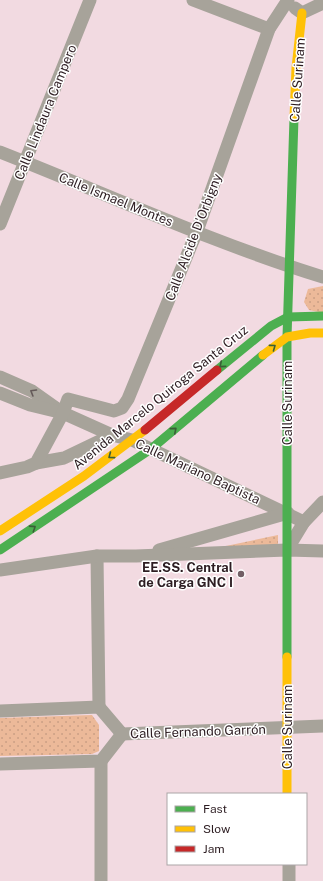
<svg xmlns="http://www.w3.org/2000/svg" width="323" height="881" viewBox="0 0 323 881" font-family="'Public Sans',sans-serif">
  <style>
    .grass { fill: url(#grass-dots) }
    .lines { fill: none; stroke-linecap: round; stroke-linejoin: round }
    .street { stroke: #a7a39a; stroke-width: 13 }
    .fast { stroke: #4caf50; stroke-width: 9 }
    .slow { stroke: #ffc107; stroke-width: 9 }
    .jam { stroke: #c62828; stroke-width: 9 }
    .oneway { stroke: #3b5f37 }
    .oneway2 { stroke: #645958 }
    .poi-dot { fill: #725f65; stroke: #fff; stroke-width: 1.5 }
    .labels { text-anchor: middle; stroke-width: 3; stroke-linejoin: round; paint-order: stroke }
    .street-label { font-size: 13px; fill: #2d1d22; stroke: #fff }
    .poi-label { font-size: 13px; font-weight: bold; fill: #2d1d22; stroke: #fff; text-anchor: end }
  </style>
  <defs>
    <pattern id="grass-dots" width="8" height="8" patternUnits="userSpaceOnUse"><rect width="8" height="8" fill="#ecb999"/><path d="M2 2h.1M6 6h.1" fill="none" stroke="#cb9f84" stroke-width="1.8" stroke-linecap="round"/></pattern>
  </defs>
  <rect width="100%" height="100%" fill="#f2dae1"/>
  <g class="grass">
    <polygon points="323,286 323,313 309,310 304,302 308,289"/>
    <polygon points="278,535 278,549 221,547"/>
    <polygon points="92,715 99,725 99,751 92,754 0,756 0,718"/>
  </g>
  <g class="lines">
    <g class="street">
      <polyline points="193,0 269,29"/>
      <polyline points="295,8 302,13 323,3"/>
      <path d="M 0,152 C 107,194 213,243 323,277"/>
      <polyline points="0,224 90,0"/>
      <polyline points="0,377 32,391 56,408"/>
      <polyline points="0,393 30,405 63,413 112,435 132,440 304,522"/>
      <polyline points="36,463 64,458 112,435"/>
      <polyline points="0,473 27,467 36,463 63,413 68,399 114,411 122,408 128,399 197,231 269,29 288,0"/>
      <polyline points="159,550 288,513"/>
      <polyline points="287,550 304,522 323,502"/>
      <polyline points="97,556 99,707"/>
      <polyline points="0,570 97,556 136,556 287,550 323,551"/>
      <polyline points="0,711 99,707 122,734 323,726"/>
      <polyline points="101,761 101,881"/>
      <polyline points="0,764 101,761 122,734"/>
      <polyline points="289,864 289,881"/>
    </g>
    <g class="fast">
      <polyline points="217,370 271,326 288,317 323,316"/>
      <polyline points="0,550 151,449 263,355"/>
      <polyline points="287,657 287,337 294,118"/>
    </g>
    <g class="slow">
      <polyline points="294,118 296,68 302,13"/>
      <polyline points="263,355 287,337 310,333 323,333"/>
      <polyline points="0,531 84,476 145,430"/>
      <polyline points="287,657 287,794"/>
    </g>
    <polyline class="jam" points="145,430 217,370"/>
  </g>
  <defs><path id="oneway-chevron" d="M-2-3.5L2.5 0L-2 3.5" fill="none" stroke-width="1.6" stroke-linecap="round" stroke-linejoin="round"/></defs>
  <g class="oneway">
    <use href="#oneway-chevron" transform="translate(273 347) rotate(-36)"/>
    <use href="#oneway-chevron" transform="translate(222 365) rotate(140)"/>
    <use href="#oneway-chevron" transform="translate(174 430) rotate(-40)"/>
    <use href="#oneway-chevron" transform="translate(111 456) rotate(143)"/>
    <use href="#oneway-chevron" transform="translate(33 528) rotate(-33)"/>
  </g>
  <use class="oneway2" href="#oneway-chevron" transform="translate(33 392) rotate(-149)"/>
  <circle class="poi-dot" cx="241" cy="574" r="4"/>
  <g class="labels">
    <g class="street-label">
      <text transform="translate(297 80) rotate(-86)" y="5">Calle Surinam</text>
      <text transform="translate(45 112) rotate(-68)" y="5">Calle Lindaura Campero</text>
      <text transform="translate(116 199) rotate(22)" y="5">Calle Ismael Montes</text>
      <text transform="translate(193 237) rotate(-69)" y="5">Calle Alcide D'Orbigny</text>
      <text transform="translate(160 397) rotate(-39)" y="5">Avenida Marcelo Quiroga Santa Cruz</text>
      <text transform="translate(287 403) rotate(-90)" y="5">Calle Surinam</text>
      <text transform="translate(198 471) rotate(25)" y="5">Calle Mariano Baptista</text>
      <text transform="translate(287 727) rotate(-90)" y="5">Calle Surinam</text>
      <text transform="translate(198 731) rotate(-2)" y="5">Calle Fernando Garrón</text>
    </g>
    <g class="poi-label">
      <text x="233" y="572">EE.SS. Central<tspan x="233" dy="15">de Carga GNC I</tspan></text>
    </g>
  </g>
  <rect x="167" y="793" width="140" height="72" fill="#ffffff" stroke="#aba5a7"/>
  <rect x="175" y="806" width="20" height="6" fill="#4caf50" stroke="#aba5a7"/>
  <text x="203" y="813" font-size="12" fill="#2d1d22">Fast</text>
  <rect x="175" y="826" width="20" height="6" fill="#ffc107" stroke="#aba5a7"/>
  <text x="203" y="833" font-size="12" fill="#2d1d22">Slow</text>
  <rect x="175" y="846" width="20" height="6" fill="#c62828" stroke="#aba5a7"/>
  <text x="203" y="853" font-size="12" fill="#2d1d22">Jam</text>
</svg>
